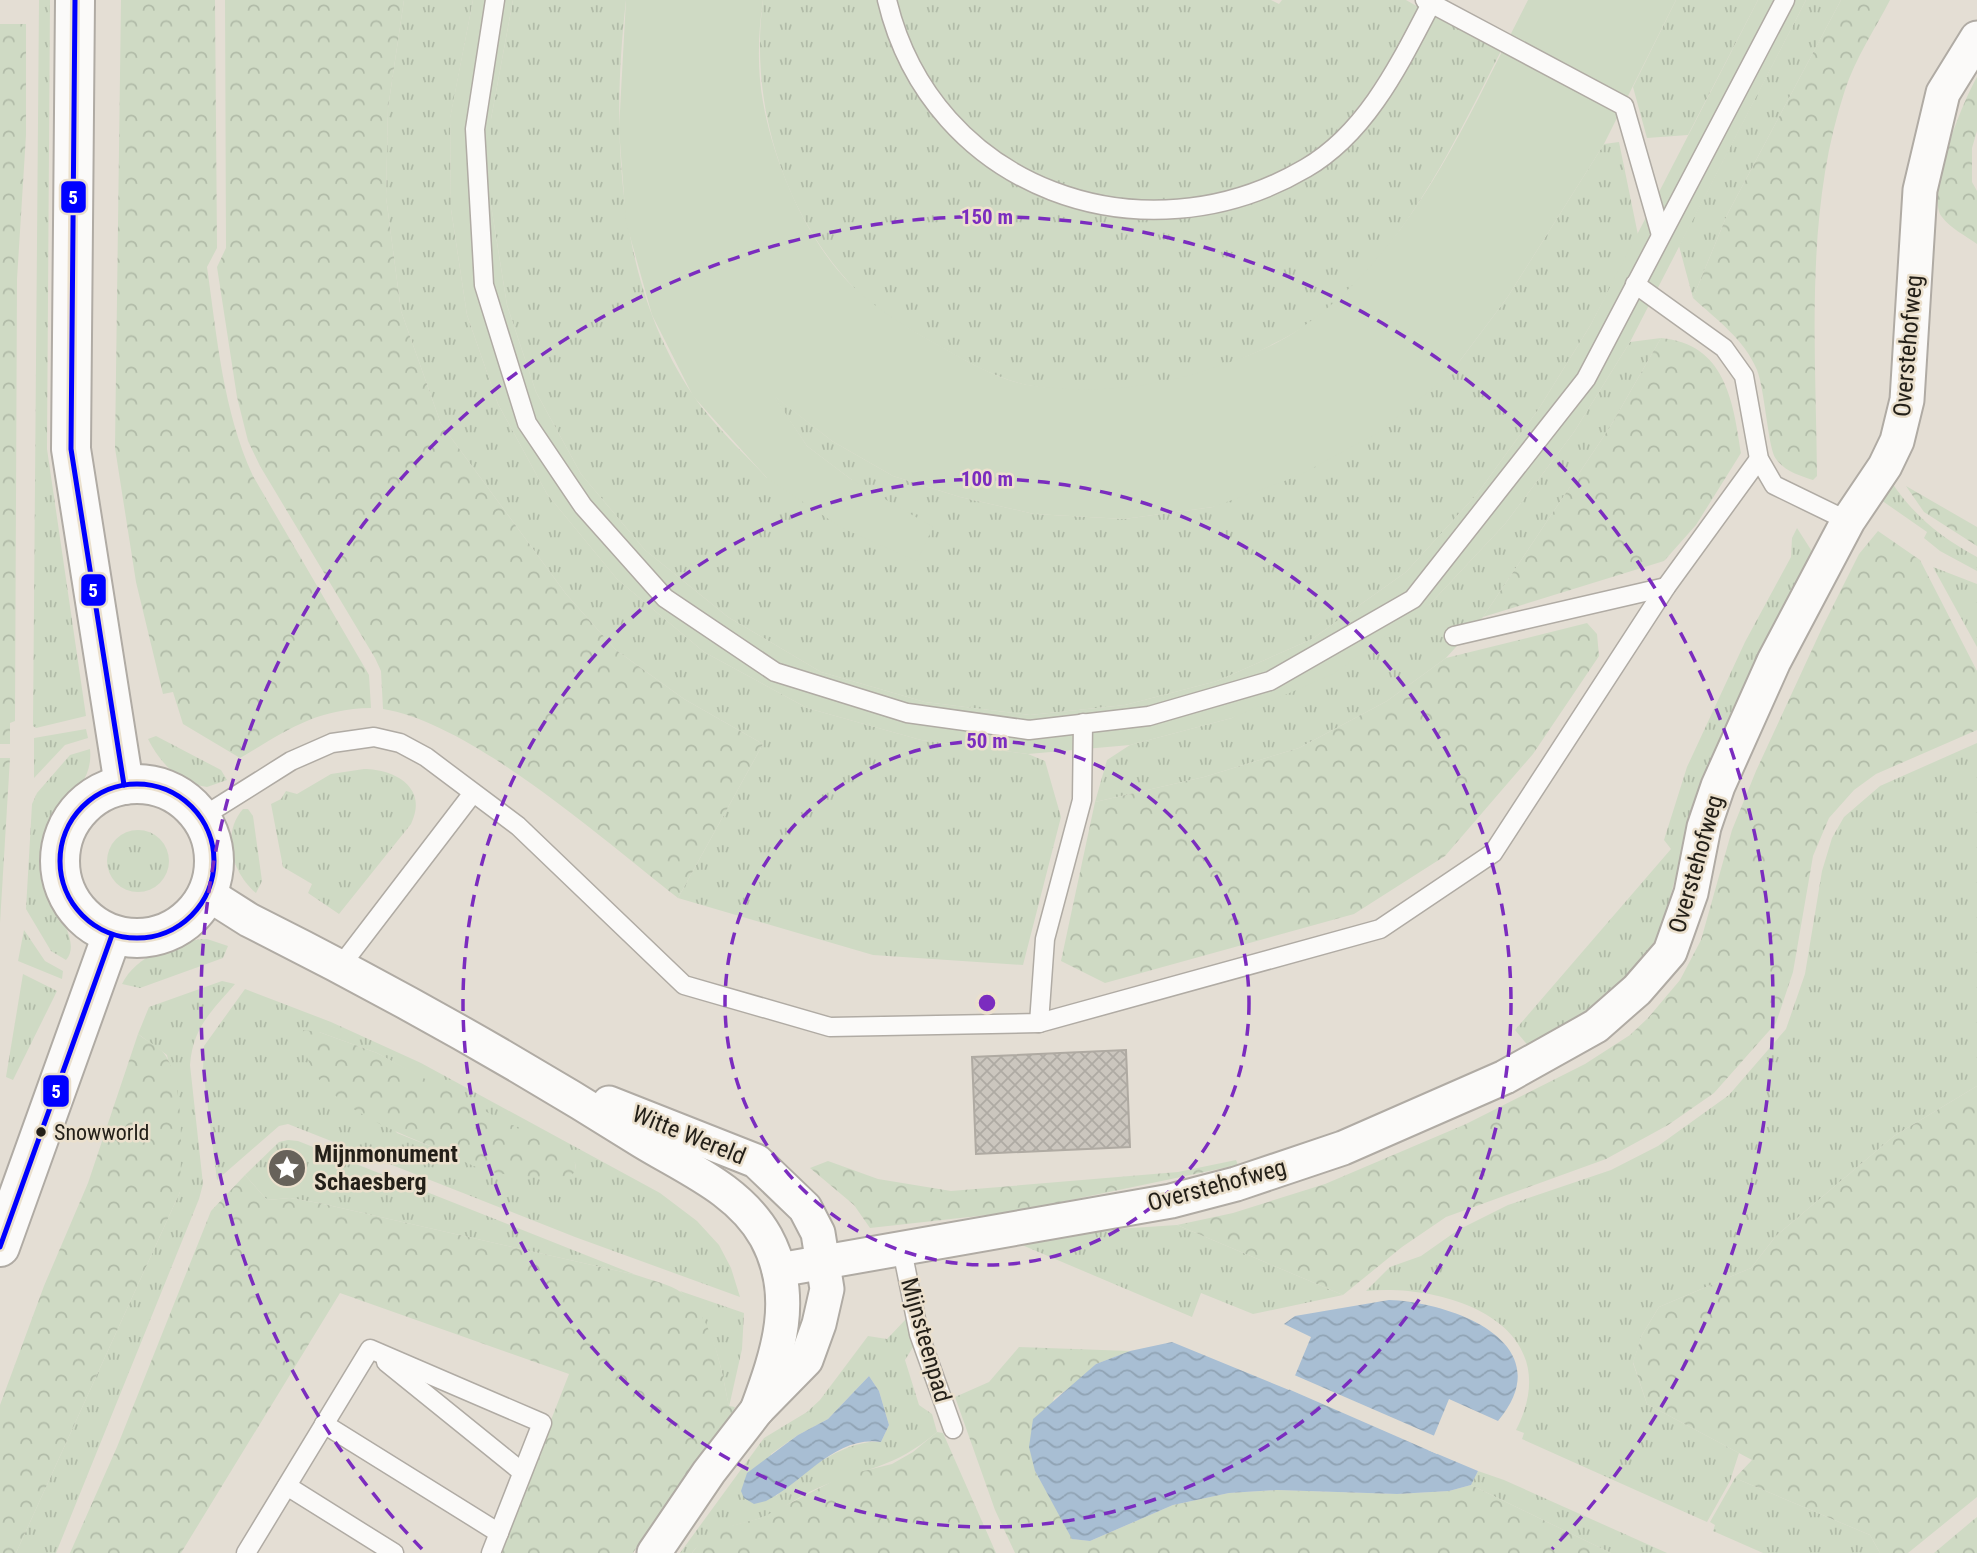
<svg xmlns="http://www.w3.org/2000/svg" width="1977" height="1553" viewBox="0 0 1977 1553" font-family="'Roboto Condensed',sans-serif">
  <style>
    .grass { fill: url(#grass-tufts); fill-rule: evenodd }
    .forest { fill: url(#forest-crowns) }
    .park { fill: #cfdac4 }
    .water { fill: url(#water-waves) }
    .pier { fill: #e4ded4 }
    .building { fill: url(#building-cross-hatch); stroke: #afaaa2; stroke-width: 2 }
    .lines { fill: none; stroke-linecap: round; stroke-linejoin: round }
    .lane-casing { stroke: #b0aba4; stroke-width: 21 }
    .street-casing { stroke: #b0aba4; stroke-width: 37 }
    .secondary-casing { stroke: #b0aba4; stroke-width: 42 }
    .lane { stroke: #fbfaf9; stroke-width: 18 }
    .street { stroke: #fbfaf9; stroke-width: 33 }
    .secondary { stroke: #fbfaf9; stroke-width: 38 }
    .bus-1-casing { stroke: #ebe0cd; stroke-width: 10 }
    .bus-1 { stroke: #00f; stroke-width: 5 }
    .ring { fill: none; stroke: #7b2cbf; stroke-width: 3.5; stroke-dasharray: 12 9 }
    .bus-dot { fill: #231f18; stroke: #ebe0cd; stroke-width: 2.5 }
    .labels { text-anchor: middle; stroke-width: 5; stroke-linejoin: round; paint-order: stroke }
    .bus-label { font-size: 22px; fill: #231f18; stroke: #ebe0cd; text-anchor: start }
    .street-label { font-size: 24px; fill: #231f18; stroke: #ebe0cd }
    .poi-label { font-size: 24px; font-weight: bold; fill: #231f18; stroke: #ebe0cd; text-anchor: start }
    .centre { fill: #7b2cbf; stroke: #ebe0cd; stroke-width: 3.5 }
    .ring-label { font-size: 21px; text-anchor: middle; font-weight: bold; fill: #7b2cbf; stroke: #ebe0cd; stroke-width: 5; stroke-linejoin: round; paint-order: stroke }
    .line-badge { stroke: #ebe0cd; stroke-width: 2.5 }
    .badge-label { font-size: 19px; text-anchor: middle; font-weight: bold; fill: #fff }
  </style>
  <defs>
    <pattern id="grass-tufts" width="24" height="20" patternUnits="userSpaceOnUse" patternTransform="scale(1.75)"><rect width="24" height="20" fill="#cfdac4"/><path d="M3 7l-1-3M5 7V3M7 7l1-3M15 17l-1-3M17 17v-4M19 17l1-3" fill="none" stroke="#b1bba8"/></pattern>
    <pattern id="forest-crowns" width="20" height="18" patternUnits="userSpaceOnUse" patternTransform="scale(1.75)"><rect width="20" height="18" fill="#cfdac4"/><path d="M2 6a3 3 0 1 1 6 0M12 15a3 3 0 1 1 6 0" fill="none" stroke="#b1bba8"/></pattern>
    <pattern id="water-waves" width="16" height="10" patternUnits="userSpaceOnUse" patternTransform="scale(1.75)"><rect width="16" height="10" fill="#a8bed3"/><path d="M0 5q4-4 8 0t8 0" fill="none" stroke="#90a3b4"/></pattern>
    <pattern id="building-cross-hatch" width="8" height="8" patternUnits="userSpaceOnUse" patternTransform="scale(1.75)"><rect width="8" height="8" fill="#cbc6be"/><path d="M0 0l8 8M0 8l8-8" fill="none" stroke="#aeaaa3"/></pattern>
  </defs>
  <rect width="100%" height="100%" fill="#e4ded4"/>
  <g class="grass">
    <polygon points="39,0 50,0 47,449 86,716 36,728 33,726"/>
    <polygon points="404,0 473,0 450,119 451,209 467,315 498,404 547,494 617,579 704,652 807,708 921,740 1028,754 1045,761 1061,817 1023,965 873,955 678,898 763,744 684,699 616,650 566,594 441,424 401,311 386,197 388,108"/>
    <path d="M 513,0 L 626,0 C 611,132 616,281 693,395 C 713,425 743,452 767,478 L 852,480 L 807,446 L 772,394 L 832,441 L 893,476 L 960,497 L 1034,514 L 1124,519 L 1213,507 L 1450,374 L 1507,298 L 1604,144 L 1619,142 L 1638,235 L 1590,326 L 1538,410 L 1477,494 L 1406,572 L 1312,639 L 1217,681 L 1125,705 L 1030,715 L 925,702 L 821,672 L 728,617 L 645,550 L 581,474 L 536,392 L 507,305 L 491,205 L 491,119 Z"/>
    <path d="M 763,0 L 879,0 C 887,27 895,54 909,79 C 972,194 1117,245 1239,206 C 1263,198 1290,189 1312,175 C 1360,145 1402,64 1434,16 L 1501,51 C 1451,149 1392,277 1292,334 C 1214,378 1115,403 1027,385 C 998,379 967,362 943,348 C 914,332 880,314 857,291 C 783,215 749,103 763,0 Z"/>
    <path d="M 896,0 L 1271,0 L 1279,4 L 1282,0 L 1406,0 L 1420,8 C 1388,64 1358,119 1307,160 C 1287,175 1257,184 1234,191 C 1085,236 936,149 896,0 Z"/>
    <polygon points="1676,0 1758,0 1688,135 1647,138 1633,87"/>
    <polygon points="1806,0 1841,0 1727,215 1693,298 1679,246"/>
    <polygon points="1661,338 1610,427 1483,617 1446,658 1387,701 1299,748 1204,777 1095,802 1107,760 1130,745 1232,718 1430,604 1505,524 1574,432 1630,342"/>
    <path d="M 1892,483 C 1915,517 1942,538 1977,557 L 1977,571 L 1940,551 L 1924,538 L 1927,532 L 1881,500 Z"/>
    <path d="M 1797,528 L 1813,553 C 1770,654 1721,754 1682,857 C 1669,893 1667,928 1643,960 C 1613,1000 1572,1023 1530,1048 L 1515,1030 L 1671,849 L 1664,840 L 1687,767 L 1745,642 L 1791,557 L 1792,538 Z"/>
    <polygon points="1933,567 1977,584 1977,647"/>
    <polygon points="86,729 88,738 65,745 34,778 34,738"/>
    <path d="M 156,736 L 221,770 L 227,780 L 207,787 C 179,783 160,763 148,739 Z"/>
    <path d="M 1977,743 L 1977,1086 L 1894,1136 L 1776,1236 L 1751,1268 L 1659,1307 L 1642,1335 L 1633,1363 L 1647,1404 L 1739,1453 L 1730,1481 L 1707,1522 L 1522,1439 L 1524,1433 L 1516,1430 C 1569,1326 1450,1283 1366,1291 L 1390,1267 L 1421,1256 L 1458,1230 L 1508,1205 L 1611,1170 L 1658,1146 L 1729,1095 L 1786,1029 L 1805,974 L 1822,871 L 1832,838 L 1844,817 L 1880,786 Z"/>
    <path d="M 90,749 C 95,794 45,805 44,859 C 44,869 46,881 48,891 C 54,909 82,942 66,960 L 51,951 L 26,909 L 32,804 L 37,793 L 70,755 Z"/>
    <path d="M 364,769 C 395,769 429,788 411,824 L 339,914 L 308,893 L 312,884 L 283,867 L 271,804 L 281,799 L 286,791 L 297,794 L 331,774 Z"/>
    <path d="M 243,809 L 248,809 L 253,816 L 262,881 L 256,893 C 232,873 221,834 243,809 Z"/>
    <circle cx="138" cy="861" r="31"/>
    <polygon points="24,930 45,961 63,971 62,979 18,961"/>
    <path d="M 207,939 L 228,946 L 223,958 L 140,988 L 122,984 C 135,956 177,940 207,939 Z"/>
    <polygon points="23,974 57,991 13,1080 6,1077"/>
    <path d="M 222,981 L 235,984 C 211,1012 193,1027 190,1065 L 203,1184 L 199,1199 L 56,1553 L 16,1553 L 180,1192 L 179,1114 L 167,1055 L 138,1034 L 149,1007 Z"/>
    <path d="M 245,989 L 331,1022 L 421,1063 L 660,1193 L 697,1221 L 719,1245 L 731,1268 L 740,1297 L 575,1237 L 288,1124 L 279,1126 L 217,1180 L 203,1069 L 204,1046 ZM 319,1032 L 377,1053 L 575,1163 L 576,1169 L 571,1176 L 442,1151 L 397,1133 Z"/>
    <polygon points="288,1140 298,1141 636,1275 319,1203 290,1198 267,1200 245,1175 279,1142"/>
    <polygon points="1109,1225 1116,1229 1177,1225 1343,1295 1253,1314 1201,1293 1192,1317 1022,1245"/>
    <path d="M 680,1291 L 744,1313 L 742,1349 L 729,1407 C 720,1360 714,1325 680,1291 Z"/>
    <path d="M 907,1318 L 915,1344 L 905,1360 L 919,1405 L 932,1414 L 937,1432 C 893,1469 867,1467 818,1488 C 798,1496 782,1511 761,1518 C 733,1527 711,1527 692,1553 L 680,1553 L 764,1438 L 807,1412 L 820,1400 L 868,1336 L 887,1339 ZM 869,1376 L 879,1391 L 889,1425 L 881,1442 C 845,1439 801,1473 776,1496 L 771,1454 L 798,1435 L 828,1419 Z"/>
    <polygon points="1478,1471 1504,1480 1667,1553 1611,1553 1471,1485"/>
    <polygon points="1735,1478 1870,1535 1880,1553 1763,1553 1713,1531 1715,1525 1710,1522"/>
  </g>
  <g class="forest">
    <path d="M 121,0 L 215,0 L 217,248 L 207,267 C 217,337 223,411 253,476 L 369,675 L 371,708 C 315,709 286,731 240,758 L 183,724 L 173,692 L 163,694 L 136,582 L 115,448 Z"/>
    <path d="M 225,0 L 404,0 L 388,108 L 386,197 L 401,311 L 441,424 L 566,594 L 616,650 L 684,699 L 763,744 L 678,898 C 605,841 472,723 383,709 L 381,671 L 375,658 L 260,466 L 248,441 L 237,397 L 217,267 L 226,248 Z"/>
    <path d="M 1841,0 L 1890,0 C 1875,29 1855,59 1845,90 C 1804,213 1816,349 1817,476 L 1813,480 C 1799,475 1786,472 1776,459 C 1768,449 1765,390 1757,370 C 1745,340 1716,319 1693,298 L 1727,215 Z"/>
    <polygon points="0,24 26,24 26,135 17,279 15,721 10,723 10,744 0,744"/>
    <path d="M 1977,77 L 1977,131 L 1972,148 L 1972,182 L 1977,191 L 1977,244 C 1966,236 1950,228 1942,217 C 1925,194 1963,101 1977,77 Z"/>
    <path d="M 1661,338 C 1725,344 1733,400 1741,453 L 1696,525 L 1664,561 L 1483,617 L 1610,427 Z"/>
    <polygon points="1906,486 1977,527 1977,546 1924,512"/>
    <polygon points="1878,531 1920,560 1977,671 1977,730 1876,774 1854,790 1829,818 1813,856 1793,972 1776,1023 1714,1093 1668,1125 1606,1159 1446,1217 1402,1247 1343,1295 1177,1225 1233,1213 1325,1184 1466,1124 1585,1064 1630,1035 1648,1018 1680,980 1701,940 1732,830 1756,771 1822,628 1859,554"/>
    <polygon points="1587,623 1597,634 1599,656 1533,754 1445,856 1354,914 1105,983 1061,961 1095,802 1204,777 1299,748 1387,701 1446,658"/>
    <polygon points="0,758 10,758 0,923"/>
    <path d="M 303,1030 L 319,1032 L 377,1053 L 567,1155 L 575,1163 L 576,1170 L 571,1176 C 544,1178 518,1177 491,1172 C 475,1168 458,1158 442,1151 C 391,1129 300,1099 303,1030 Z"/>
    <path d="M 138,1034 C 146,1041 163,1048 167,1058 C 185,1093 181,1153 180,1192 L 16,1553 L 0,1553 L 0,1405 L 44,1286 L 88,1183 Z"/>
    <polygon points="1977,1086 1977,1497 1908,1553 1880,1553 1870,1535 1735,1478 1752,1460 1647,1404 1633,1362 1642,1335 1659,1307 1751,1268 1776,1236 1894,1136"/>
    <polygon points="1236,1160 1238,1165 1014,1212 870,1228 854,1205 810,1168 828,1161 878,1179 951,1191 1178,1172"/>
    <path d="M 245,1175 L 267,1200 L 290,1198 L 319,1203 L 636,1275 C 650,1280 670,1284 682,1293 C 714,1319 721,1367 729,1406 L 735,1407 L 731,1416 L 690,1469 L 633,1553 L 499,1553 L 569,1374 L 340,1293 L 181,1553 L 70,1553 L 117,1447 L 211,1211 Z"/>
    <polygon points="1019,1347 1130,1351 1096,1364 1081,1380 1054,1398 1035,1471 1073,1539 1090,1541 1173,1505 1229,1493 1277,1490 1397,1494 1449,1491 1471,1485 1611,1553 1015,1553 995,1510 955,1397 989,1382"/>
    <polygon points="937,1432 943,1433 996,1553 692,1553 701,1541 719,1529 761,1518 843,1476 892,1464 913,1452"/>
    <polygon points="1977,1517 1977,1553 1934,1553 1972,1521"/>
  </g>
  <g class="park">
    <polygon points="473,0 513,0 491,119 491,205 507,305 536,392 581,474 645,550 728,617 821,672 925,702 1030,715 1125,705 1217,681 1312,639 1406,572 1477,494 1538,410 1590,326 1758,0 1806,0 1630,342 1574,432 1505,524 1430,604 1333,674 1232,718 1130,745 1028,754 921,740 807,708 704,652 617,579 547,494 498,404 467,315 451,209 450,118"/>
    <path d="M 626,0 L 763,0 C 758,34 757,69 763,102 C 774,165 810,250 860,293 C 884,314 912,331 940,346 C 966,361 999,380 1028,385 C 1087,394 1144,389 1201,372 C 1232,362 1268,350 1295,332 C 1411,256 1467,118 1528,0 L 1676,0 L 1604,144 L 1507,298 L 1450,374 L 1379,432 L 1298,476 L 1213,507 L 1124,519 L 1034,514 L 960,497 L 893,476 L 832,441 L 774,396 L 807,446 L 852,480 L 933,527 L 917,561 L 842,528 L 767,478 L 693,396 L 652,315 L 626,222 L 619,129 Z"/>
  </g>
  <g class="water">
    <path d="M 1389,1300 C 1452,1302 1563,1343 1498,1421 L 1449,1399 L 1428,1450 L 1478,1471 L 1471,1485 L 1449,1491 L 1397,1494 L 1277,1490 L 1229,1493 L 1173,1505 L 1090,1541 L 1072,1539 L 1035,1471 L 1029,1447 L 1033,1419 L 1096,1364 L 1130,1351 L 1172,1342 L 1289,1390 L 1311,1337 L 1284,1324 L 1295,1316 Z"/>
    <path d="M 869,1376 L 879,1391 L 889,1425 L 881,1442 C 835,1435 803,1483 766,1501 L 754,1504 L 744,1498 L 741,1491 L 747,1473 L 798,1435 L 828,1419 Z"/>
  </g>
  <polygon class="pier" points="1292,1374 1437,1437 1432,1448 1438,1450 1437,1454 1279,1385 1280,1382 1287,1385"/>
  <polygon class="building" points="1126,1050 1130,1147 976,1154 972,1057"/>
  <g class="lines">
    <defs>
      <g id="lane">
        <polyline points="495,0 475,129 484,285 527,423 583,506 665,598 775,672 907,713 1029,730 1149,716 1270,681 1413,599 1586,379 1785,0"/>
        <path d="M 887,0 C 932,189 1143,264 1306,168 C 1368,132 1401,61 1433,0"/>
        <polyline points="1425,0 1624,106 1661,235"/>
        <polyline points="1635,284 1724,348 1744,376 1759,459 1774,485 1848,521"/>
        <polyline points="1454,636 1666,587"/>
        <polyline points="202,817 291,761 332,743 374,737 400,743 426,757 518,826 684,985 830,1027 1039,1023 1380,929 1493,853 1666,587 1759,459"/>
        <polyline points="339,968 473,793"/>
        <polyline points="1039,1023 1045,939 1082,800 1083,723"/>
        <polyline points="902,1250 919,1334 953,1429"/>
        <polyline points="386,1362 522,1472"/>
        <polyline points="324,1424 499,1533"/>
        <polyline points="287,1486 394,1553"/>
        <polyline points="246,1553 370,1349 542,1423 491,1553"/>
      </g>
      <g id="street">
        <path d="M 208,894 L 249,920 C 383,987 515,1061 642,1141 C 686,1168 740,1190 766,1237 C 798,1296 778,1353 757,1410"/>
        <polyline points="609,1103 756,1161 805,1208 818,1233 827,1289 819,1324 806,1360 757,1410 709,1472 654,1553"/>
        <polyline points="779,1270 1171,1201 1236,1184 1343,1148 1505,1077 1596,1026 1637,990 1670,952 1691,893 1704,827 1718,786 1774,661 1848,521 1885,466 1897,441 1907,400 1920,190 1943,93 1977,38"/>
      </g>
      <g id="secondary">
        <polyline points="75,0 71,449 124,785"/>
        <circle cx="137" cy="861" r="77"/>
        <polyline points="0,1247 112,935"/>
      </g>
    </defs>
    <use href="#lane" class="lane-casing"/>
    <use href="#street" class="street-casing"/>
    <use href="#secondary" class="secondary-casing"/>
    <use href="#lane" class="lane"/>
    <use href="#street" class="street"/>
    <use href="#secondary" class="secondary"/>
    <defs>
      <g id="bus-1">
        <polyline points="75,0 71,449 124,785"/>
        <circle cx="137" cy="861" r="77"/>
        <polyline points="0,1247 112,935"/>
      </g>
    </defs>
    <use href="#bus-1" class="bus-1-casing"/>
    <use href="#bus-1" class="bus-1"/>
  </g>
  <g class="ring">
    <circle cx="987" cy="1003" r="262"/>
    <circle cx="987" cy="1003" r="524"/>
    <path d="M422 1549A786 786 0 1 1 1552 1549"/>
  </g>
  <defs>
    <symbol id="sight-disc" viewBox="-11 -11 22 22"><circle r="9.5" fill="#67625a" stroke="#ebe0cd"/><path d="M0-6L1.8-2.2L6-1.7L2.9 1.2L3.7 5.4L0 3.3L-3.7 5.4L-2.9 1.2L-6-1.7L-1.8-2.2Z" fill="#fff"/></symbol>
  </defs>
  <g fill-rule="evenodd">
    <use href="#sight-disc" x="265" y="1146" width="44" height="44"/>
  </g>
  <circle class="bus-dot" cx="41" cy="1132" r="6"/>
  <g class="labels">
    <g class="bus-label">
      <text x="54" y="1140">Snowworld</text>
    </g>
    <g class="street-label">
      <text transform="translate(1908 346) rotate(-85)" y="8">Overstehofweg</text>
      <text transform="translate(1696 864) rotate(-74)" y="8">Overstehofweg</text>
      <text transform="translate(689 1135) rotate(22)" y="8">Witte Wereld</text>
      <text transform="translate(1217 1185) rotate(-15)" y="8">Overstehofweg</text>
      <text transform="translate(926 1340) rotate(74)" y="8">Mijnsteenpad</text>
    </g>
    <g class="poi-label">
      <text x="314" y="1162">Mijnmonument<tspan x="314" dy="28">Schaesberg</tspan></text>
    </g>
  </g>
  <circle cx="987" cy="1003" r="10" class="centre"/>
  <g class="ring-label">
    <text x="987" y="224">150 m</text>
    <text x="987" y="486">100 m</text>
    <text x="987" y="748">50 m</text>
  </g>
  <g class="line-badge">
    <rect x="60" y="180" width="27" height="34" rx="7" fill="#00f"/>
    <rect x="80" y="573" width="27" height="34" rx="7" fill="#00f"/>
    <rect x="42" y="1074" width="28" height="34" rx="7" fill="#00f"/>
  </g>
  <g class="badge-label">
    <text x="73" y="204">5</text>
    <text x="93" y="597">5</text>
    <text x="56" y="1098">5</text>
  </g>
</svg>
